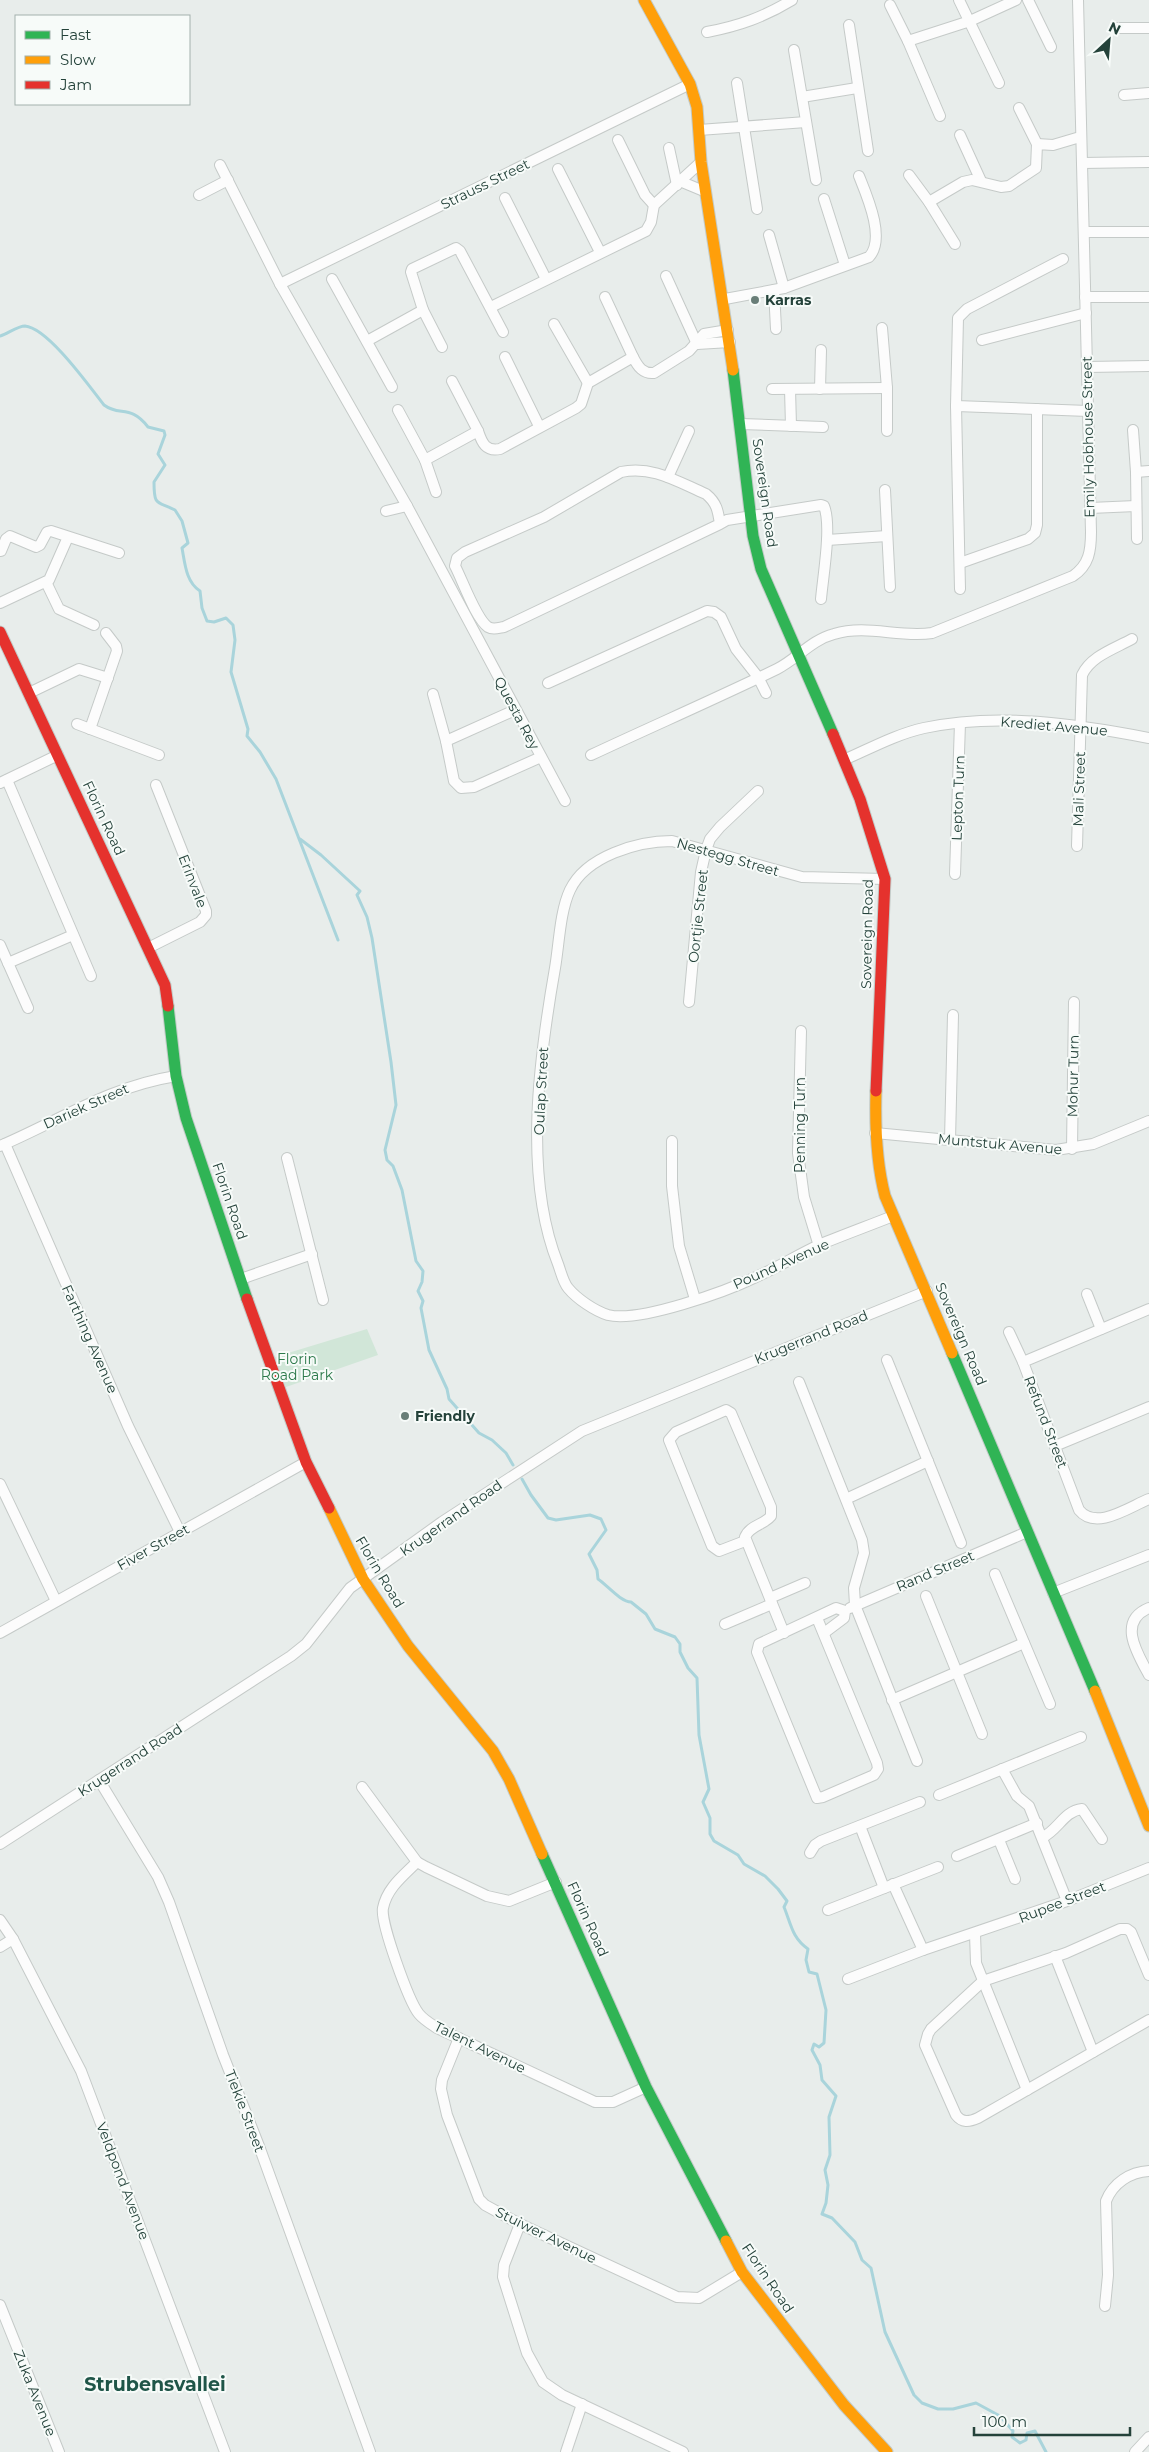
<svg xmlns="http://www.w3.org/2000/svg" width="1149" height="2452" viewBox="0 0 1149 2452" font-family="Montserrat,sans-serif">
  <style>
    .green { fill: #d1e6d8 }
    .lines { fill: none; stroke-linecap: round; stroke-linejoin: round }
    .stream { stroke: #a9d4db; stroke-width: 3 }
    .street-casing { stroke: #c5cac8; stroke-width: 12 }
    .fast-casing { stroke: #c3cbc8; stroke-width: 13 }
    .slow-casing { stroke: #c3cbc8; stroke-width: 13 }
    .jam-casing { stroke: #c3cbc8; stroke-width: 13 }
    .street { stroke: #fcfcfc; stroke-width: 10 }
    .fast { stroke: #30b455; stroke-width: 11 }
    .slow { stroke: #ff9f0a; stroke-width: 11 }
    .jam { stroke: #e5322d; stroke-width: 11 }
    .poi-dot { fill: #697e78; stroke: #f7fbf9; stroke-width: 2 }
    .labels { text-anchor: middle; stroke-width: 4; stroke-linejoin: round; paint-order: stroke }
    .street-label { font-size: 14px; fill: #24423a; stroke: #f7fbf9 }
    .poi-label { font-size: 14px; font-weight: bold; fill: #24423a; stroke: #f7fbf9; text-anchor: start }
    .park-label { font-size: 14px; fill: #2d7a4b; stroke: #f7fbf9 }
    .district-label { font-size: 19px; font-weight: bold; fill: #1f5548; stroke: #f7fbf9 }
  </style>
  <rect width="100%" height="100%" fill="#e8edeb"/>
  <polygon class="green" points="367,1329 378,1355 286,1387 275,1357"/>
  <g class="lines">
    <g class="stream">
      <path d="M 0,336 C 7,334 18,326 25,326 C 48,328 89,386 104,405 C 120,417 130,404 148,427 L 164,431 L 165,435 L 158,454 L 165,465 L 154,482 C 154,507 157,501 175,510 L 182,521 L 188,543 L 182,548 C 185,564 186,582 200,591 L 202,608 L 207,621 L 214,622 L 226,618 L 233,625 L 235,640 L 231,672 L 248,729 L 247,736 L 260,752 L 276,779 L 338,940"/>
      <polyline points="300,839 321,855 360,891 357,895 367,917 372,938 391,1062 396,1105 385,1150 387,1160 393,1166 402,1190 416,1261 423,1271 422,1282 418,1291 423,1301 421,1308 429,1350 447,1389 449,1399 479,1433 492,1440 506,1453 513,1465"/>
      <path d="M 522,1479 L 531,1495 L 548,1518 L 556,1520 L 590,1515 L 601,1519 L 606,1530 L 589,1554 L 597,1570 L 598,1579 C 608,1586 621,1602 631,1602 L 646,1614 L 655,1629 L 675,1637 L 680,1644 L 680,1652 L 688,1668 L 697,1678 L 699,1735 L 709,1789 L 703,1802 L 710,1818 L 710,1834 L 714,1841 L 738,1855 L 744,1864 L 765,1876 L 778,1889 L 787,1901 L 784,1907 C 791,1924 792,1938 808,1949 L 806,1960 L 809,1972 L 817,1974 L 826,2010 L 824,2043 L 819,2047 L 814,2044 L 812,2050 L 820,2065 L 822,2080 L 836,2096 L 829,2117 L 830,2155 L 825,2170 L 828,2185 L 826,2203 L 822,2214 L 832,2218 L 855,2242 L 862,2260 L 871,2268 L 885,2332 L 914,2395 L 922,2403 L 938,2409 L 953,2409 L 976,2403 L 1000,2416 L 1013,2431 L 1012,2437 L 1020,2443 L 1026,2440 L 1027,2433 L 1035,2431 L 1046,2452"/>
    </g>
    <defs>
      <g id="street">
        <polyline points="959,0 999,83"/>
        <polyline points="1028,0 1051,47"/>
        <polyline points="890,5 908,41 940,116"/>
        <polyline points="849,25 868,151"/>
        <polyline points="1115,28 1149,28"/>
        <path d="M 707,32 C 739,26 764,17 792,0"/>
        <polyline points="908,41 970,21 1016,0"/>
        <polyline points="794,50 816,180"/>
        <polyline points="737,83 757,209"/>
        <polyline points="1124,95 1149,93"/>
        <polyline points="802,97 857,88"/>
        <polyline points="1019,108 1037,144"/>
        <polyline points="699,130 806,122"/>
        <polyline points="960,135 981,181"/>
        <polyline points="618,140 645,195 654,205"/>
        <polyline points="669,148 677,185"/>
        <polyline points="1082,163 1149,162"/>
        <polyline points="220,165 280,284 407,506 565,801"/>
        <polyline points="558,169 600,252"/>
        <polyline points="909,175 929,202 955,244"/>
        <polyline points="682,182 706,192"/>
        <polyline points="199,195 228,180"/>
        <polyline points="505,198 546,279"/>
        <polyline points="824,199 845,265"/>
        <polyline points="929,202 963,182 972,180 1001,187 1009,186 1036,168 1037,144 1053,145 1080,137"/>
        <polyline points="1084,232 1149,232"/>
        <polyline points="769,235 784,288"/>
        <polyline points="666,276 697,344"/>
        <polyline points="332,279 392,387"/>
        <polyline points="280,284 690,84"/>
        <polyline points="774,290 776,329"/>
        <polyline points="605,297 633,357"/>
        <polyline points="1085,297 1149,297"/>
        <path d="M 725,299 L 784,288 L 869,257 C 886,239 867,196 859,176"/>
        <polyline points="491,307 646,231 651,222 654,205 701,162"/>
        <polyline points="554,324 588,383"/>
        <polyline points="882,328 887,388 887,431"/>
        <polyline points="982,340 1086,313"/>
        <polyline points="367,341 423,310"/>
        <polyline points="697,344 730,342"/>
        <polyline points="442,347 423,310 411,272 412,269 456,248 460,251 503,332"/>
        <polyline points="505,357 539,426"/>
        <polyline points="1087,367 1149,366"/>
        <polyline points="452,381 478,431"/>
        <polyline points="772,389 887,388"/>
        <polyline points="790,389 791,426"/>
        <polyline points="820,389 821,350"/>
        <polyline points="956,406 1088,411"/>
        <polyline points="398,410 425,460"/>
        <polyline points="741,424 823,427"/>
        <polyline points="1133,430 1136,472 1137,539"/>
        <polyline points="1136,472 1149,471"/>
        <polyline points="668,477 689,431"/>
        <polyline points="885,490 890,587"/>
        <path d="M 436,492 L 425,460 L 478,431 C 482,443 486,452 500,449 L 576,408 L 581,404 L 588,383 L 633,357 C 638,367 643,374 654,373 L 689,351 L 704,334 L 728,330"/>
        <polyline points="1090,508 1136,506"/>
        <polyline points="386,511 407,506"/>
        <path d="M 720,524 C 718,511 717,503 706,494 C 678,482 652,465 621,472 L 544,517 L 465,552 L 457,558 L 455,566 C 462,579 476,619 488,627 C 493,630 498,628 504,627 L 720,524 L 727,520 L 821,505 L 824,506 C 832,526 823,576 821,599"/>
        <polyline points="827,540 887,536"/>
        <polyline points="1,551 6,539 10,536 36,547 40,545 47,532 51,531 119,553"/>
        <polyline points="960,563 1028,539 1035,533 1037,525 1037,409"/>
        <polyline points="46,582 59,609 94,625"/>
        <polyline points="960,589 956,406 958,318 967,309 1063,259"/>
        <polyline points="0,603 49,580 68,537"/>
        <polyline points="548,683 707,611 714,612 721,617 736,649 758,677 766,693"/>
        <polyline points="29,693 79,669 108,678"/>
        <polyline points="433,694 446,741 454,781 461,788 474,787 541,757"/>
        <polyline points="77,724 159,755"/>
        <polyline points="90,729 117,651 116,646 106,633"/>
        <polyline points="446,741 515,710"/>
        <path d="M 591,755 C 653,726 715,699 777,669 C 797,659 811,640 834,634 C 867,624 899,638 932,633 L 1073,576 C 1089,565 1091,551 1091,532 L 1078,0"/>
        <path d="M 846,759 C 871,748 897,734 924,728 C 998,712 1076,724 1149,738"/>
        <polyline points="7,780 91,976"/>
        <polyline points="0,783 58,755"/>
        <path d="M 1077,846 L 1082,675 C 1091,656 1114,649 1132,639"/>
        <polyline points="955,874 960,723"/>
        <path d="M 885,879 L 802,877 L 672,841 C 638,841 586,856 570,890 C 560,911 559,945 555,968 C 539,1059 523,1176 558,1264 C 561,1272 563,1282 568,1288 C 577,1299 595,1311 608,1315 C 639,1323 727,1291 756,1277 C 778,1267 798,1255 819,1245 C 843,1235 868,1226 893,1216"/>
        <polyline points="0,945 28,1008"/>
        <polyline points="148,948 200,922 206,915 206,911 156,785"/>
        <polyline points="8,963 73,935"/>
        <polyline points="689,1002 701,872 706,850 710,839 720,827 758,791"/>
        <polyline points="801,1031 798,1153 804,1197 819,1246"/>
        <polyline points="875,1133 1056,1150 1093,1144 1149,1121"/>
        <polyline points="950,1140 953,1015"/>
        <polyline points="672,1141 672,1186 679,1246 695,1299"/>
        <polyline points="5,1144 128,1426 180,1532"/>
        <path d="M 0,1146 C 61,1120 108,1087 176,1076"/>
        <polyline points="1072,1149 1074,1002"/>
        <polyline points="287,1158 323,1300"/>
        <polyline points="241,1279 312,1254"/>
        <polyline points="1087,1294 1101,1329"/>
        <path d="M 1149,1309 L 1023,1362 L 1079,1510 C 1096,1531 1129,1507 1149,1499"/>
        <polyline points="1009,1332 1023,1362"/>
        <polyline points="887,1360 961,1543"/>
        <polyline points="799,1382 862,1540 864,1553 854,1588 855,1605 917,1761"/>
        <polyline points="1055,1446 1149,1407"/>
        <polyline points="0,1484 56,1601"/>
        <polyline points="846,1499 928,1461"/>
        <path d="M 745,1541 L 719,1551 L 712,1546 L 669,1440 L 676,1432 L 726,1410 L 731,1413 L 771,1507 L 771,1516 C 764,1525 750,1525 745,1537 L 784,1633"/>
        <polyline points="995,1574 1050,1704"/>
        <polyline points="1053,1593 1149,1555"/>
        <polyline points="926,1596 982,1734"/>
        <polyline points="770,1598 805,1583"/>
        <polyline points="850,1608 1027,1532"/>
        <path d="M 1149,1608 C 1117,1621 1137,1653 1149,1675"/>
        <polyline points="817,1618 877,1763 878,1769 874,1775 823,1797 817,1798 757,1652 759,1644 836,1608 845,1611"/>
        <polyline points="725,1624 772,1604"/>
        <polyline points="0,1633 306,1462"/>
        <polyline points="824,1633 844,1618 845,1611"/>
        <polyline points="892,1700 1024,1643"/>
        <polyline points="1002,1769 1017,1796 1029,1806 1067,1901"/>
        <polyline points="99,1780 158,1877 169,1902 223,2055 259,2146 370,2452"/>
        <polyline points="362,1787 417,1862 426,1867 487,1896 509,1901 556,1882"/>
        <polyline points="939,1795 1081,1737"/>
        <polyline points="860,1826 884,1888"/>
        <path d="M 1043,1837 C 1058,1830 1064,1811 1082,1809 L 1102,1839"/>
        <polyline points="999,1840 1015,1879"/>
        <polyline points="0,1844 291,1656 306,1644 350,1588 442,1522 582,1431 927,1291"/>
        <polyline points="810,1853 815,1845 821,1841 920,1802"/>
        <polyline points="957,1856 1037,1823"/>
        <path d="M 417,1862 C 403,1876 387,1888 383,1908 C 380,1922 409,2002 419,2014 C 424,2020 431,2024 437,2028 L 595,2102 L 613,2102 L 646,2087"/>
        <polyline points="893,1884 923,1950"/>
        <polyline points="828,1910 938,1867"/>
        <polyline points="0,1920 13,1939 81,2071 225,2452"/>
        <polyline points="975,1934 976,1963 1027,2090"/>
        <polyline points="0,1947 13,1939"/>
        <polyline points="1055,1956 1093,2052"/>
        <path d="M 1149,1975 L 1131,1932 L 1127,1929 L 1120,1929 L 1066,1953 L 983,1981 L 931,2029 L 928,2034 L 925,2045 L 956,2115 C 962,2123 969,2122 978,2118 L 1149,2020"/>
        <polyline points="848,1979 923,1950 1067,1901 1149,1868"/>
        <polyline points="459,2038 442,2080 441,2089 447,2115 479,2199 485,2205 520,2224 677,2297 699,2298 742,2272"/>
        <polyline points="520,2224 504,2265 503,2277 527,2353 543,2382 562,2395 683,2452"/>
        <polyline points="0,2305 59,2452"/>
        <path d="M 1105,2306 L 1108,2275 L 1106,2201 C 1113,2183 1130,2172 1149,2171"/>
        <polyline points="566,2452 582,2404"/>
        <polyline points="1135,2452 1149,2437"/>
      </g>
      <g id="fast">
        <polyline points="733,370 753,536 761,569 833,734"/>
        <polyline points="168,1006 176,1076 186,1118 247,1299"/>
        <polyline points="952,1353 1095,1691"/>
        <polyline points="542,1854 646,2087 726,2241"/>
      </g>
      <g id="slow">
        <polyline points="644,0 690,84 697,107 701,162 733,370"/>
        <path d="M 876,1091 C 875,1126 876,1162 885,1196 L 952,1353"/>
        <polyline points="329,1508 363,1579 408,1646 493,1751 509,1779 542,1854"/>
        <polyline points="1095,1691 1149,1826"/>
        <polyline points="726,2241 742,2272 844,2405 887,2452"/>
      </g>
      <g id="jam">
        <polyline points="0,632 165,985 168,1006"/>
        <polyline points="833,734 860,799 885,879 876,1091"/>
        <polyline points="247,1299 306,1462 329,1508"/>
      </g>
    </defs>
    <use href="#street" class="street-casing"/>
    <use href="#fast" class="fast-casing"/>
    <use href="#slow" class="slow-casing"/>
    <use href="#jam" class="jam-casing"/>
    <use href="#street" class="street"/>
    <use href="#fast" class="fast"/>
    <use href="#slow" class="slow"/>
    <use href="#jam" class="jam"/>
  </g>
  <g class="poi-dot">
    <circle cx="755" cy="300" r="5"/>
    <circle cx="405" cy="1416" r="5"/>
  </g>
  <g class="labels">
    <g class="street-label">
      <text transform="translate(485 184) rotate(-26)" y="5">Strauss Street</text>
      <text transform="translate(1088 437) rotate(-91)" y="5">Emily Hobhouse Street</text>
      <text transform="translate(765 493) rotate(82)" y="5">Sovereign Road</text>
      <text transform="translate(517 713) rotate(62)" y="5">Questa Rey</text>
      <text transform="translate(1054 726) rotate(5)" y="5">Krediet Avenue</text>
      <text transform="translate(1079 789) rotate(-88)" y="5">Mali Street</text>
      <text transform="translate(958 798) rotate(-88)" y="5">Lepton Turn</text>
      <text transform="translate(104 818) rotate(65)" y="5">Florin Road</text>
      <text transform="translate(728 857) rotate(16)" y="5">Nestegg Street</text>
      <text transform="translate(193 881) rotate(69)" y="5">Erinvale</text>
      <text transform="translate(698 916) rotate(-84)" y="5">Oortjie Street</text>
      <text transform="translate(867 934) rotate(-89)" y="5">Sovereign Road</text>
      <text transform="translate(1073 1076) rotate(-89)" y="5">Mohur Turn</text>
      <text transform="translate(541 1091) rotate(-87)" y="5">Oulap Street</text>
      <text transform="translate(86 1106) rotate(-24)" y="5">Dariek Street</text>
      <text transform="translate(800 1125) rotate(-90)" y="5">Penning Turn</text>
      <text transform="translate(1000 1144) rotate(5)" y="5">Muntstuk Avenue</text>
      <text transform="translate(230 1201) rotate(71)" y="5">Florin Road</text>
      <text transform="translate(781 1264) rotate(-24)" y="5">Pound Avenue</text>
      <text transform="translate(961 1334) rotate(67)" y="5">Sovereign Road</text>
      <text transform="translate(811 1337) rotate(-22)" y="5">Krugerrand Road</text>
      <text transform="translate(90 1339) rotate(66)" y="5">Farthing Avenue</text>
      <text transform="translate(1046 1422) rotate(69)" y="5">Refund Street</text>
      <text transform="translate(451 1518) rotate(-35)" y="5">Krugerrand Road</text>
      <text transform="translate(153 1547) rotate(-29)" y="5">Fiver Street</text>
      <text transform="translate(935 1571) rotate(-23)" y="5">Rand Street</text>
      <text transform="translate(380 1572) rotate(59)" y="5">Florin Road</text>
      <text transform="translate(130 1760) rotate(-33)" y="5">Krugerrand Road</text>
      <text transform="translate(1062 1902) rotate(-21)" y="5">Rupee Street</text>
      <text transform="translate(588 1919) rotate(66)" y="5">Florin Road</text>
      <text transform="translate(480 2047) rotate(26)" y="5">Talent Avenue</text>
      <text transform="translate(245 2111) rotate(69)" y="5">Tiekie Street</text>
      <text transform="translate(123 2181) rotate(69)" y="5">Veldpond Avenue</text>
      <text transform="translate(546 2235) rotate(26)" y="5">Stuiwer Avenue</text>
      <text transform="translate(768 2278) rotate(56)" y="5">Florin Road</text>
      <text transform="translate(35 2393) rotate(68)" y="5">Zuka Avenue</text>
    </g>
    <g class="poi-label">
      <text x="765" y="305">Karras</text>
      <text x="415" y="1421">Friendly</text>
    </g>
    <g class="park-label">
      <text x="297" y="1364">Florin<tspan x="297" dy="16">Road Park</tspan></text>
    </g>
    <g class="district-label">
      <text x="155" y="2391">Strubensvallei</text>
    </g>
  </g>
  <rect x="15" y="15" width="175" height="90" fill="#f7fbf9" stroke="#a3b1ad"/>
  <rect x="25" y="31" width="25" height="8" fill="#30b455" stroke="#a3b1ad"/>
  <text x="60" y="40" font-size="15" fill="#24423a">Fast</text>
  <rect x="25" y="56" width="25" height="8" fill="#ff9f0a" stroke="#a3b1ad"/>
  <text x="60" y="65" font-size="15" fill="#24423a">Slow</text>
  <rect x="25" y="81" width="25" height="8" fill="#e5322d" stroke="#a3b1ad"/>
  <text x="60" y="90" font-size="15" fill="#24423a">Jam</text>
  <g transform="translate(1109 40) rotate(26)" stroke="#f7fbf9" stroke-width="4" paint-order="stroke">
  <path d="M0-4L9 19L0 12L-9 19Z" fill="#24423a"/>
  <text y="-8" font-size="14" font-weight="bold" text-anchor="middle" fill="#24423a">N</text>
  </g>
  <path d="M974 2427v8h156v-8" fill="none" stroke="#24423a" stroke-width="2.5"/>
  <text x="982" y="2427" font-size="15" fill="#24423a" stroke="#f7fbf9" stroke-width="4" paint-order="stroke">100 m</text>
</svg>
